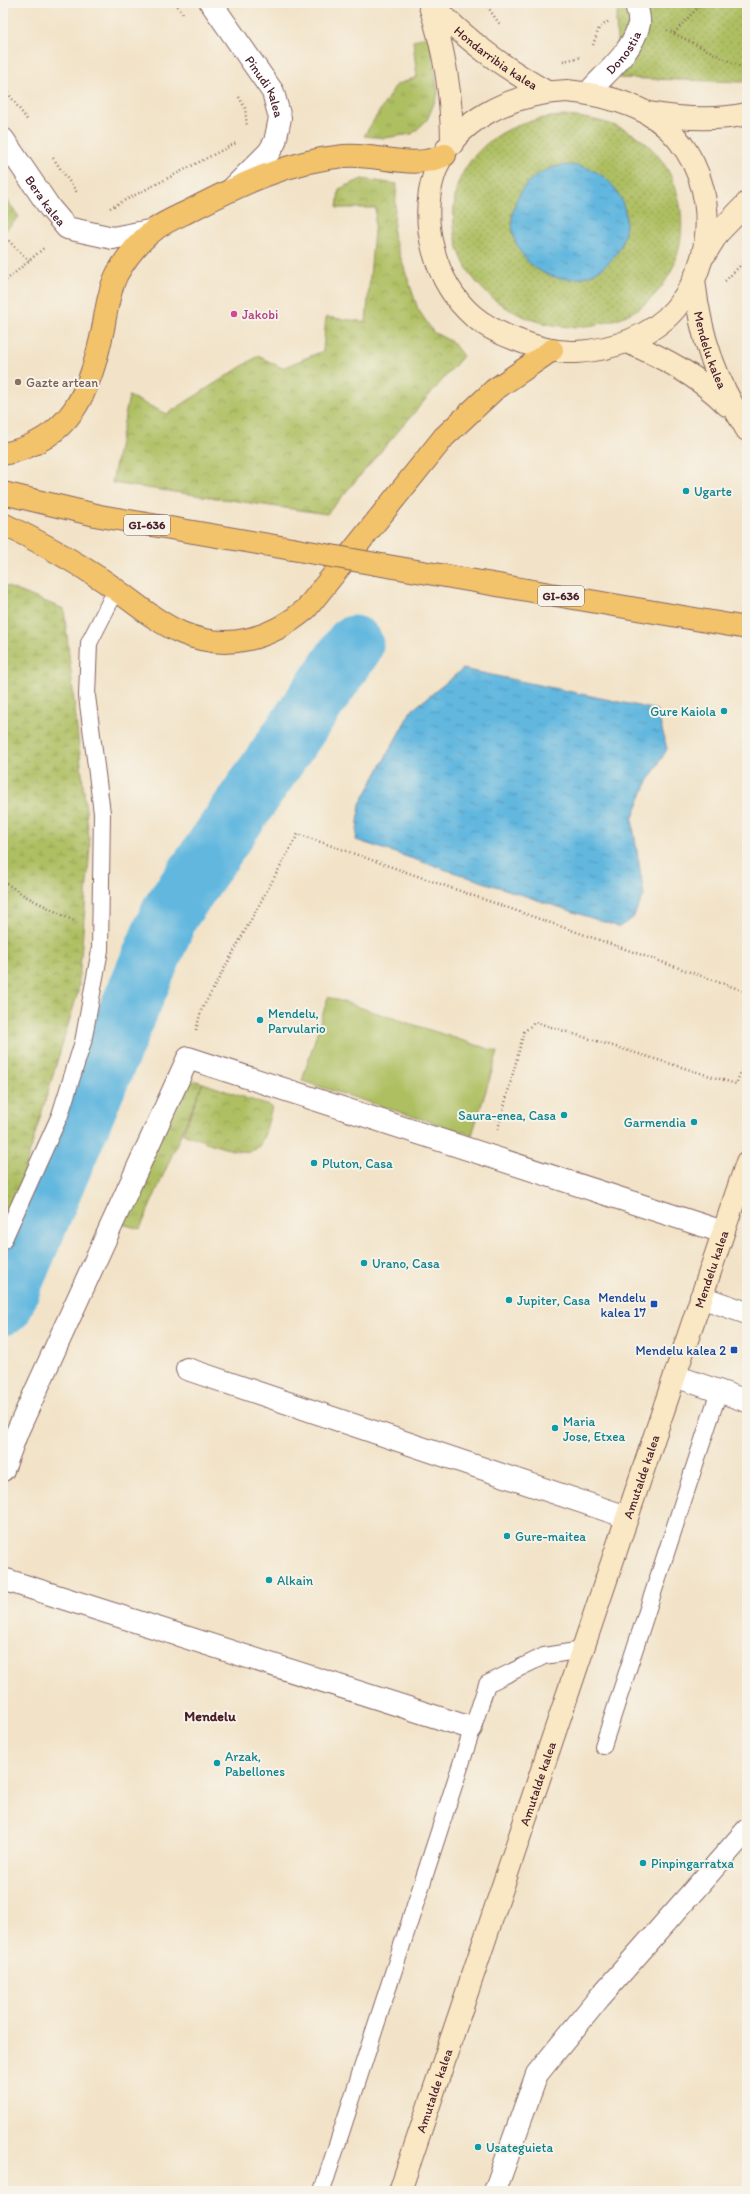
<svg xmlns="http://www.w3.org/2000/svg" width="750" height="2194" viewBox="0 0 750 2194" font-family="Itim,sans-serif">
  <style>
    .grass { fill: url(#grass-tufts); stroke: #7c6f46 }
    .wetland { fill: url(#wetland-marsh); stroke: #7c6f46 }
    .park { fill: url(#park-crowns); stroke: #7c6f46 }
    .garden { fill: url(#garden-dots); stroke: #7c6f46; fill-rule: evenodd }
    .pitch { fill: #aebf62; stroke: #7c6f46 }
    .water { fill: url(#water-ripples); stroke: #566b85 }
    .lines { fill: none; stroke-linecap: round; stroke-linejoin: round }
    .river { stroke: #62b7df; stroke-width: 59 }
    .service-casing { stroke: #856462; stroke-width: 18 }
    .minor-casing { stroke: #856462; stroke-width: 24 }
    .tertiary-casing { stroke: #856462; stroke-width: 24 }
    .secondary-casing { stroke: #856462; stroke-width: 24 }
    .primary-casing { stroke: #856462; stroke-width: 24 }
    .path { stroke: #856462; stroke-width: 2.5; stroke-dasharray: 1 3; stroke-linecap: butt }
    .service { stroke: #fff; stroke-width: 16 }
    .minor { stroke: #fff; stroke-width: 22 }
    .tertiary { stroke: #fff; stroke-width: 22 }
    .secondary { stroke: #fae7c3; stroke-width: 22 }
    .primary { stroke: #f2c36a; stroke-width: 22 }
    .primary-bridge-casing { stroke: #856462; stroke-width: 24; stroke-linecap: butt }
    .primary-bridge { stroke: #f2c36a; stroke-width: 22 }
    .hotel-dot { fill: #d1479c; stroke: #f7f3e8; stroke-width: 1.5 }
    .education-dot { fill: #8d6e63; stroke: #f7f3e8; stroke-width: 1.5 }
    .culture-dot { fill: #0f9aa8; stroke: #f7f3e8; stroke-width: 1.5 }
    .transit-dot { fill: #1a4fb4; stroke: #f7f3e8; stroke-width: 1.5 }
    .labels { text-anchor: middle; stroke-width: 4; stroke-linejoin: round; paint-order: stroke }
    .shield { fill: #f7f3e8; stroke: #7e5f64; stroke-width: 1 }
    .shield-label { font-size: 12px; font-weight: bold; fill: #4a1f2b }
    .street-label { font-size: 13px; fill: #4a1f2b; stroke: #f7f3e8 }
    .hotel-label { font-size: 13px; fill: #b23c85; stroke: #f7f3e8; text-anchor: start }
    .education-label { font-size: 13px; fill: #785e54; stroke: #f7f3e8; text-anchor: start }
    .culture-label { font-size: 13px; fill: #0d838f; stroke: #f7f3e8; text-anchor: start }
    .transit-label { font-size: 13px; fill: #164399; stroke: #f7f3e8; text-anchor: end }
    .neighbourhood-label { font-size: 14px; font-weight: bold; fill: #4a1f2b; stroke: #f7f3e8 }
  </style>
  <defs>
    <pattern id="grass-tufts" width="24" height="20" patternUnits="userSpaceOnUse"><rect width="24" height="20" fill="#aebf62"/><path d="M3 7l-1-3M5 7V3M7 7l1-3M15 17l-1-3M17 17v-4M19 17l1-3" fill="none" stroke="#909b51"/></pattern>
    <pattern id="wetland-marsh" width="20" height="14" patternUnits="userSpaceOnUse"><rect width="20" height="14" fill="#aebf62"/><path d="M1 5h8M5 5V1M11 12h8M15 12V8" fill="none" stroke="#909b51"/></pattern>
    <pattern id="park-crowns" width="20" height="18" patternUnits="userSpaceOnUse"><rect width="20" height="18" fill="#aebf62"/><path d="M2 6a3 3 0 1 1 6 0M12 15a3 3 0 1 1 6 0" fill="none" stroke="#909b51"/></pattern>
    <pattern id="garden-dots" width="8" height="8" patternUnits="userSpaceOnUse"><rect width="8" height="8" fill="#aebf62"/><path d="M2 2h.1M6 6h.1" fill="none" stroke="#909b51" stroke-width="1.8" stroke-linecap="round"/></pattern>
    <pattern id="water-ripples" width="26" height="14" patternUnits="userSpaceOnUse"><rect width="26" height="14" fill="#62b7df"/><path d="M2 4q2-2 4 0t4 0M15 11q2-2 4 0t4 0" fill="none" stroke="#5394b5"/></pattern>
  </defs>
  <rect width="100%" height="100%" fill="#f7f3e8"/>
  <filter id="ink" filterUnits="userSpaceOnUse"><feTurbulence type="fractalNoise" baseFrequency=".025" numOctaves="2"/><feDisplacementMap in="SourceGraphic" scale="8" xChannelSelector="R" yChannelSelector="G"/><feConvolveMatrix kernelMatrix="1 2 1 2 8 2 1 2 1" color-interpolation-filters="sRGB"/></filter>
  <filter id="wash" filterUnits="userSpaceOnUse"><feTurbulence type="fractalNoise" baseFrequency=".012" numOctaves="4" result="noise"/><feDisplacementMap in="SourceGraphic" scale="16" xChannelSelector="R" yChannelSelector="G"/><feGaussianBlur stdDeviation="0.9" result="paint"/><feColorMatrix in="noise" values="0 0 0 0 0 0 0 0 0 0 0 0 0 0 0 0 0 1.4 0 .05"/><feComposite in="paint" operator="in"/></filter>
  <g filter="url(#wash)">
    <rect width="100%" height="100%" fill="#f2e3c8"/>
    <g class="grass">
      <polygon points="426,36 430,40 438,94 427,120 412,134 384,138 364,136 396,85 417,77 413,41"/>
      <polygon points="197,1081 203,1083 140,1229 122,1224 173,1108 190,1082"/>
    </g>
    <polygon class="wetland" points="3,585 64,609 90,847 78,992 3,1241"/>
    <g class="park">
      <polygon points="362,179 397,184 393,235 418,309 433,332 452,342 463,356 327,514 112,483 129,396 167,414 258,356 282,368 323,351 326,317 366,322 376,208 337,208 339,189"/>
      <polygon points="3,194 19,217 3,233"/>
      <path d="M 203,1083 L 272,1107 C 269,1117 265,1138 259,1146 C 249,1162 197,1138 183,1133 Z"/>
    </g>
    <g class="garden">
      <polygon points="619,3 747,3 747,80 743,82 619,78 616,21"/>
      <path d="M 566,116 C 590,118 612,122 633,134 C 691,169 699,258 647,302 C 627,319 601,325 576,327 C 559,327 540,323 525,317 C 479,298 450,259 454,208 C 455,200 455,189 459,181 C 477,138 522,117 566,116 ZM 512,213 L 623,242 C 615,259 603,270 586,277 L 513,234 Z"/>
    </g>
    <polygon class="pitch" points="328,997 498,1052 472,1135 302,1081"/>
    <g class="water">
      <circle cx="569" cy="222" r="57"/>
      <polygon points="463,669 657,710 667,749 645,787 632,820 644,895 633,918 619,927 356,840 360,804 411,711"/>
    </g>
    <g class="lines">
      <polyline class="river" points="3,1306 170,913 354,645"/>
    </g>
  </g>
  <g filter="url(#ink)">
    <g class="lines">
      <defs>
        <g id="service">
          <polyline points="3,1241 60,1115 83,1042 100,950 102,813 87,696 89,643 116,590"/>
          <polyline points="603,1746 719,1391"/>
          <polyline points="322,2191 487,1684 544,1656 582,1650"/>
        </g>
        <g id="minor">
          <path id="s1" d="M 588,93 C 607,71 632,53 639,24 C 640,18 637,9 636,3"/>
          <path id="s2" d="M 3,139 L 50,208 L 67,228 L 113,238 L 154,230"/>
          <polyline points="701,1297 747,1313"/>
          <polyline points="187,1369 627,1517"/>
          <polyline points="675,1376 747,1401"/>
          <polyline points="3,1470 17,1432 188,1058 723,1232"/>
          <polyline points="3,1579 471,1728"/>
          <polyline points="495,2191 537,2074 599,1998 747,1830"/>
        </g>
        <g id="tertiary">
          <path id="s3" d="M 211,3 L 273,92 L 280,118 L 275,142 L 269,152 L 233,188"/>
        </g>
        <g id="secondary">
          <path id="s4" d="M 430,3 C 468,41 501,66 547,92"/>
          <path d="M 430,6 C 445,52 452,96 452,144"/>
          <path d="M 567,91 C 595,94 620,99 645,112 C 715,151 726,250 675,309 C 651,337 612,350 576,352 C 557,353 535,347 517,340 C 501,334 486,327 473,316 C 435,283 419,223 434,175 C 452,119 514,93 567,91 Z"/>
          <path d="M 649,113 C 682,119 714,121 747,114"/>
          <polyline points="705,254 718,233 747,203"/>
          <path id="s5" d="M 694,280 C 701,339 715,378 747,430"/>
          <path d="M 627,342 C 664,358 698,376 727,405"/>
          <path id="s6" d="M 400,2191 L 747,1162"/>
        </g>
        <g id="primary">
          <path d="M 3,454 C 72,440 90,391 103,329 C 106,312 109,290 117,274 C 126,258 140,241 154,230 C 164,222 179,216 191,210 C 239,185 289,161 344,156 C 378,153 412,171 445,155"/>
          <polyline points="3,493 100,516 292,549"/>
          <path d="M 3,524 C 37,540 72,560 104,581 C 129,598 154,621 182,633 C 227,652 271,639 306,609 L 444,437 L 494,390 L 552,350"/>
          <polyline points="376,564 747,628"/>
        </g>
      </defs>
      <use href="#service" class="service-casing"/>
      <use href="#minor" class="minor-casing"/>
      <use href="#tertiary" class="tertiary-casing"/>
      <use href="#secondary" class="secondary-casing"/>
      <use href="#primary" class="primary-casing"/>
      <g class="path">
        <polyline points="175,3 184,15"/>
        <polyline points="485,3 501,26"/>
        <polyline points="667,30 747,70"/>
        <polyline points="674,33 702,3"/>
        <polyline points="593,45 599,28 609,21"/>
        <polyline points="563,61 582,57"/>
        <polyline points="3,86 28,121"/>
        <polyline points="239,97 245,108 247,127"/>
        <polyline points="53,158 78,194"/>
        <polyline points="110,208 236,143"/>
        <polyline points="3,235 29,261"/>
        <polyline points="725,281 747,259"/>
        <polyline points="3,283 45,247"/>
        <polyline points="3,881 25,896 76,922"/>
        <polyline points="196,1030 201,1011 298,834 747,992"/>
        <polyline points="498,1129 524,1032 535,1022 736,1084 747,1057"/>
      </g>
      <use href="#service" class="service"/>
      <use href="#minor" class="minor"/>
      <use href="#tertiary" class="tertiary"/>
      <use href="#secondary" class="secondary"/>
      <use href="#primary" class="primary"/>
      <defs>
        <polyline id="primary-bridge" points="292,549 376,564"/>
      </defs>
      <use href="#primary-bridge" class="primary-bridge-casing"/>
      <use href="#primary-bridge" class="primary-bridge"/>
    </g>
  </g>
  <circle class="hotel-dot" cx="234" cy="314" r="4"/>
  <circle class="education-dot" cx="18" cy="382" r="4"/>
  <g class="culture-dot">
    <circle cx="686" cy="491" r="4"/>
    <circle cx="724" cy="711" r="4"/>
    <circle cx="260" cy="1020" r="4"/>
    <circle cx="564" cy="1115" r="4"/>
    <circle cx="694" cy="1122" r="4"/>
    <circle cx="314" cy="1163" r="4"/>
    <circle cx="364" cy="1263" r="4"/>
    <circle cx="509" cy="1300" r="4"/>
    <circle cx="555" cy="1428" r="4"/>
    <circle cx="507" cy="1536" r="4"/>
    <circle cx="269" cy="1580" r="4"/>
    <circle cx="217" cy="1763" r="4"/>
    <circle cx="643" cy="1863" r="4"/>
    <circle cx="478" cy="2147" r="4"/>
  </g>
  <g class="transit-dot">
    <rect x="650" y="1300" width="8" height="8" rx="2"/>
    <rect x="730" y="1346" width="8" height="8" rx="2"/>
  </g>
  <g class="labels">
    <g class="shield">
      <rect x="124" y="515" width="46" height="20" rx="3"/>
      <rect x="538" y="586" width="46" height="20" rx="3"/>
    </g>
    <g class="shield-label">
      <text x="147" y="529">GI-636</text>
      <text x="561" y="600">GI-636</text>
    </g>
    <g class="street-label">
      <text dy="5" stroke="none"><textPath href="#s1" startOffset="54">Donostia</textPath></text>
      <text dy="5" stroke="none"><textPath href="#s4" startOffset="86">Hondarribia kalea</textPath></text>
      <text dy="5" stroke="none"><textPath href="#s3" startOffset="100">Pinudi kalea</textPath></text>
      <text dy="5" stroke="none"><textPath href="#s2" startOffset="75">Bera kalea</textPath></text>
      <text dy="5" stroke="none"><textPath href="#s5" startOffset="72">Mendelu kalea</textPath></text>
      <text dy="5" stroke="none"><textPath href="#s6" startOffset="973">Mendelu kalea</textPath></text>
      <text dy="5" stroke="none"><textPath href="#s6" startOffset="754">Amutalde kalea</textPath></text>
      <text dy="5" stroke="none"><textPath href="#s6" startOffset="430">Amutalde kalea</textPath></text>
      <text dy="5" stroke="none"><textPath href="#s6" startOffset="106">Amutalde kalea</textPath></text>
    </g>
    <g class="hotel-label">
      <text x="242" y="319">Jakobi</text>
    </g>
    <g class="education-label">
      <text x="26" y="387">Gazte artean</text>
    </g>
    <g class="culture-label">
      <text x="694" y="496">Ugarte</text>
      <text x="716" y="716" text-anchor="end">Gure Kaiola</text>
      <text x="268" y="1018">Mendelu,<tspan x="268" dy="15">Parvulario</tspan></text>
      <text x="556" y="1120" text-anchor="end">Saura-enea, Casa</text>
      <text x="686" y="1127" text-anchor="end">Garmendia</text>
      <text x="322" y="1168">Pluton, Casa</text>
      <text x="372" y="1268">Urano, Casa</text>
      <text x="517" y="1305">Jupiter, Casa</text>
      <text x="563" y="1426">Maria<tspan x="563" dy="15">Jose, Etxea</tspan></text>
      <text x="515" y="1541">Gure-maitea</text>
      <text x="277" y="1585">Alkain</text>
      <text x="225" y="1761">Arzak,<tspan x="225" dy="15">Pabellones</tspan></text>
      <text x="651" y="1868">Pinpingarratxa</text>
      <text x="486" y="2152">Usateguieta</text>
    </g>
    <g class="transit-label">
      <text x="646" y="1302">Mendelu<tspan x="646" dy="15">kalea 17</tspan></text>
      <text x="726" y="1355">Mendelu kalea 2</text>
    </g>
    <g class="neighbourhood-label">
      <text x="210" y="1721">Mendelu</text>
    </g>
  </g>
  <rect width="750" height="2194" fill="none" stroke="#f7f3e8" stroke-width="16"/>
</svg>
